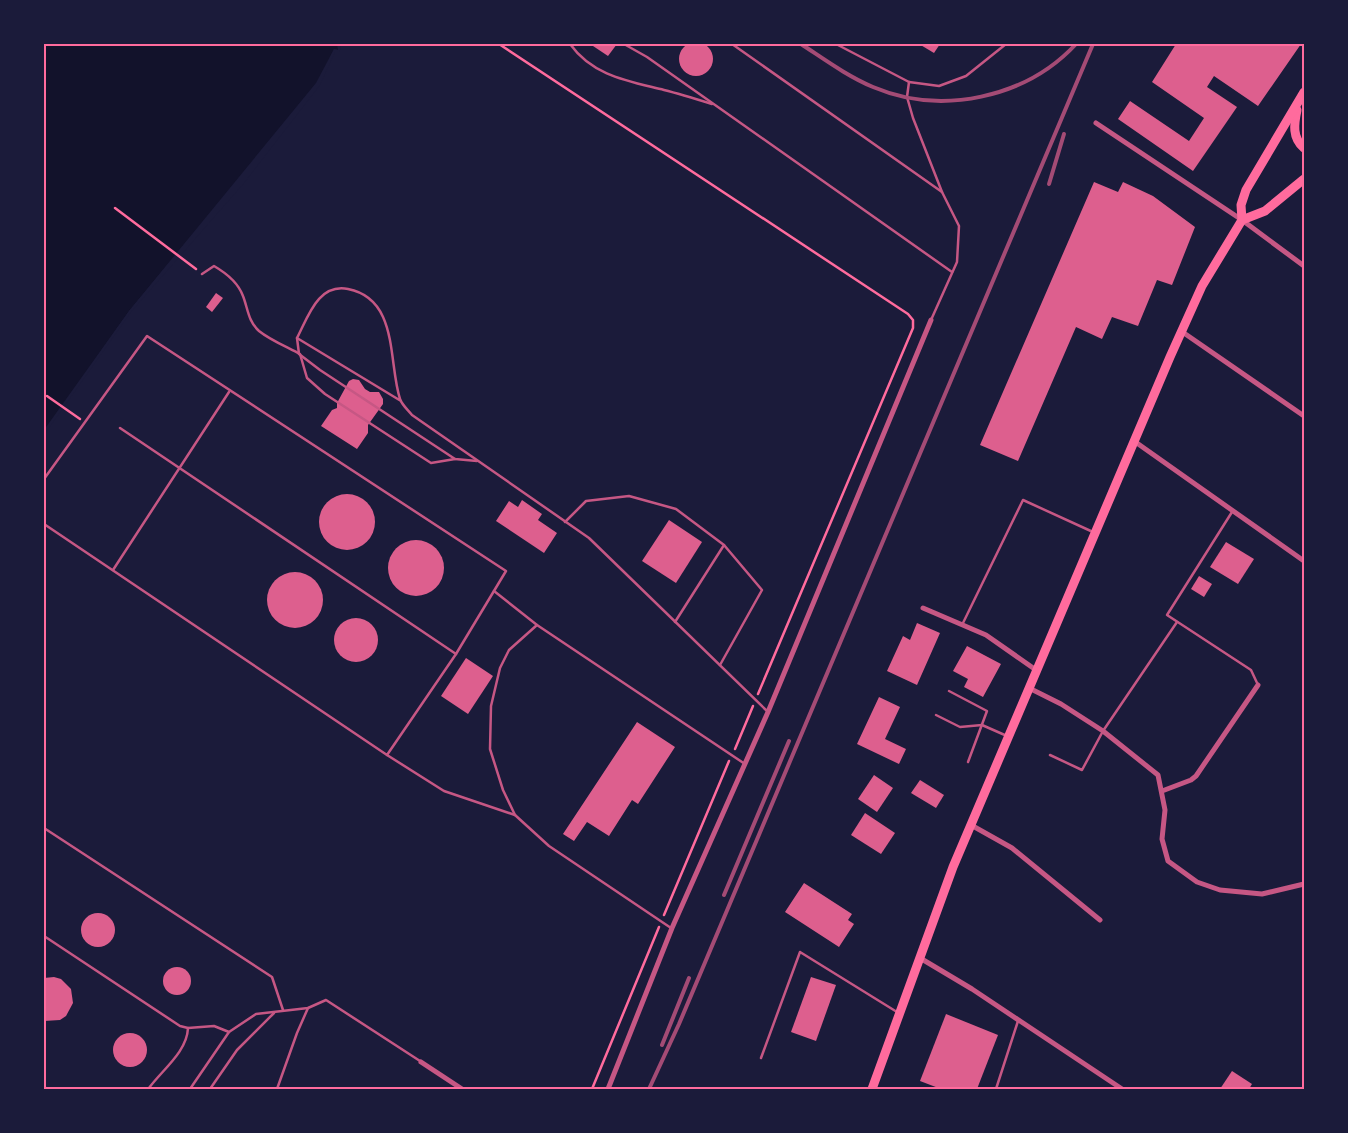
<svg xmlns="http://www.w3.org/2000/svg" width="1348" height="1133" viewBox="0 0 1348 1133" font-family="Signika,sans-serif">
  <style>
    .water { fill: #12122b }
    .pier { fill: #1b1b3a }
    .building { fill: #dd5f8e }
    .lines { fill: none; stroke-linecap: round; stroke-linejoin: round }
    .path { stroke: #ff6b9d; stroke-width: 2.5 }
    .service { stroke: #c65784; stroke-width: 2.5 }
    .minor { stroke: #c65784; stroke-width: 5 }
    .primary { stroke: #ff6b9d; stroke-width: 9 }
    .rail { stroke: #a44b75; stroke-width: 4 }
    .neatline { fill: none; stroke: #ff6b9d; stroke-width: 2 }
  </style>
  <rect width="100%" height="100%" fill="#1b1b3a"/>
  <polygon class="water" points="44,44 337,44 339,48 338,50 334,49 318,83 129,311 44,432"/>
  <polygon class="pier" points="337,44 340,44 341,48 339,52 335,52 320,85 244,183 131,312 44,435 44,430 129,311 316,83 334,49 338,50"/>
  <g class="building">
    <circle cx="696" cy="59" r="17"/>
    <polygon points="590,44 617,44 608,56"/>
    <polygon points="919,44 940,44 934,53"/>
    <polygon points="1176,44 1301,44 1258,106 1214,76 1207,87 1237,107 1193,171 1118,119 1130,101 1189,141 1204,118 1152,82"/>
    <polygon points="1094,182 1118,192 1123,182 1153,196 1195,227 1172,285 1157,280 1138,326 1112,317 1102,339 1076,327 1018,461 980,445"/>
    <polygon points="216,293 223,298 212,312 206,307"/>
    <polygon points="353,379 359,380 365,389 370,392 379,392 383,399 383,404 368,425 368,433 357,449 321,426 332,410 337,408 337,403 349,381"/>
    <circle cx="347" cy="522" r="28"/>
    <polygon points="522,500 542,514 538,520 557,533 544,553 496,521 509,501 518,507"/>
    <polygon points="669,520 702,542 676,583 642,561"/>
    <circle cx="416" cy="568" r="28"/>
    <polygon points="1226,542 1254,559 1238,584 1210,567"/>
    <circle cx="295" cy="600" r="28"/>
    <polygon points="1199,576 1212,584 1204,597 1191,589"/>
    <circle cx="356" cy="640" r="22"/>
    <polygon points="917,623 940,633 917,685 887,671 903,636 910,640"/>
    <polygon points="967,646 1001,664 983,697 964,687 968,679 953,671"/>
    <polygon points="466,658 493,676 468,714 441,696"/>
    <polygon points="879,697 900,707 885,739 906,749 899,764 857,744"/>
    <polygon points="637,722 675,747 638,804 632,800 609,836 587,822 574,841 563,834"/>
    <polygon points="874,775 893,788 877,812 858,799"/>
    <polygon points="920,780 944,795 936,808 911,793"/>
    <polygon points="865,813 895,833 881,854 851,835"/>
    <polygon points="804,883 852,914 848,920 854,924 839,947 785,912"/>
    <circle cx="98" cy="930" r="17"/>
    <circle cx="177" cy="981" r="14"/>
    <polygon points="54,977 61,979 71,989 73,1003 66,1016 60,1020 44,1021 44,978"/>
    <polygon points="811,977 836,985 816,1041 791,1032"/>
    <polygon points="946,1014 998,1035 977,1089 941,1089 920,1081"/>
    <circle cx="130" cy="1050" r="17"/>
    <polygon points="1232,1071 1252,1084 1249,1089 1220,1089"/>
  </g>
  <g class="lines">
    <g class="path">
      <polyline points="499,44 908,314 913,320 913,328 758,694"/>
      <polyline points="115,208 196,269"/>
      <polyline points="47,396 80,419"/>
      <polyline points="735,749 753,706"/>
      <polyline points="664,915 729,761"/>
      <polyline points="592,1089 659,927"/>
    </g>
    <g class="service">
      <path d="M 570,44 C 593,76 628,81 664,90 C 680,94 696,99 712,104"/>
      <polyline points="624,44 647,57 952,272"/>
      <polyline points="732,44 942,192"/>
      <polyline points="836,44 909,82 939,86 966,76 1006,44"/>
      <polyline points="909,82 907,97 913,118 942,192 959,226 957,262 931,320"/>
      <path d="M 202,274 L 214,266 C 226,273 238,282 243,296 C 248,309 248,321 259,331 C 270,340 287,347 300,354 L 307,378 L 325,394 L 431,463 L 455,459"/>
      <polyline points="297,338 299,354 320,370 455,459 477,461"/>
      <path d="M 401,401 L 297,338 C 308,317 318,283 348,289 C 399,299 388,362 400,399 C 402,405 408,410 412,415 L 589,538 L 767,711"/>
      <polyline points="120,428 456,654"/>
      <polyline points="44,479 147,336 506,571 456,654 387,755 44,524"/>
      <polyline points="1232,512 1167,615 1251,670 1258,685"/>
      <polyline points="565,522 586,501 629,496 676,509 724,545 675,622"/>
      <polyline points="113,570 229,392"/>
      <polyline points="494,591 537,625 745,764"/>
      <polyline points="963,623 1023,500 1093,532"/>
      <polyline points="537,625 509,650 500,668 491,706 490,749 503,790 515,815 549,846 671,928"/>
      <polyline points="720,665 762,590 724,545"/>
      <polyline points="949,691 987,711 968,762"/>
      <polyline points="936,715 960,727 982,725 1007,736"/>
      <polyline points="387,755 444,791 515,815"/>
      <polyline points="1050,755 1082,770 1103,731 1177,622"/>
      <polyline points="44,828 272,977 283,1010"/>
      <path d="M 44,936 L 180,1026 L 188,1028 C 187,1052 162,1070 149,1088 L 151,1089"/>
      <polyline points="188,1028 214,1026 229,1032"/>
      <polyline points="761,1058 800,952 897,1012"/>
      <polyline points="44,1087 48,1089"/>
      <polyline points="190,1089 229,1032 256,1014 308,1008 326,1000 420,1061"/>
      <polyline points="210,1089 237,1050 274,1013"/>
      <polyline points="277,1089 297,1033 308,1008"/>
      <polyline points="996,1089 1018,1021"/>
    </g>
    <g class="minor">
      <polyline points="1096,123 1242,220 1304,266"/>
      <polyline points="1181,331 1304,416"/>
      <polyline points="1134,441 1304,561"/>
      <polyline points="923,608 986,635 1036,670"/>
      <polyline points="1029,688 1061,704 1103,731 1158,775 1165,810 1162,839 1168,861 1197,882 1220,890 1262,894 1304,884"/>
      <polyline points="1162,791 1191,780 1196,776 1258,685"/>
      <polyline points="971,825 1012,848 1100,920"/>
      <polyline points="920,958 972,989 1122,1089"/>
      <polyline points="421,1062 462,1089"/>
      <polyline points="608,1089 672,928 768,712 931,320"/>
    </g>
    <g class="primary">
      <path d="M 1297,110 C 1294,124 1292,138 1304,148"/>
      <polyline points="1242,220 1265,211 1304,179"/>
      <polyline points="872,1089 953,867 1170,357 1202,286 1242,220 1241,205 1246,190 1304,92"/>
    </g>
    <g class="rail">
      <path d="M 801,44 C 824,59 847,76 873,87 C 941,116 1026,98 1076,44"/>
      <polyline points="1049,184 1064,134"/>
      <polyline points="724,895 789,741"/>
      <polyline points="662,1045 689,978"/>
      <polyline points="649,1089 679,1024 1093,44"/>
    </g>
  </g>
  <rect width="1348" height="1133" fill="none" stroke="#1b1b3a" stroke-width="90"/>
  <rect x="45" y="45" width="1258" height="1043" class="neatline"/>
</svg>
